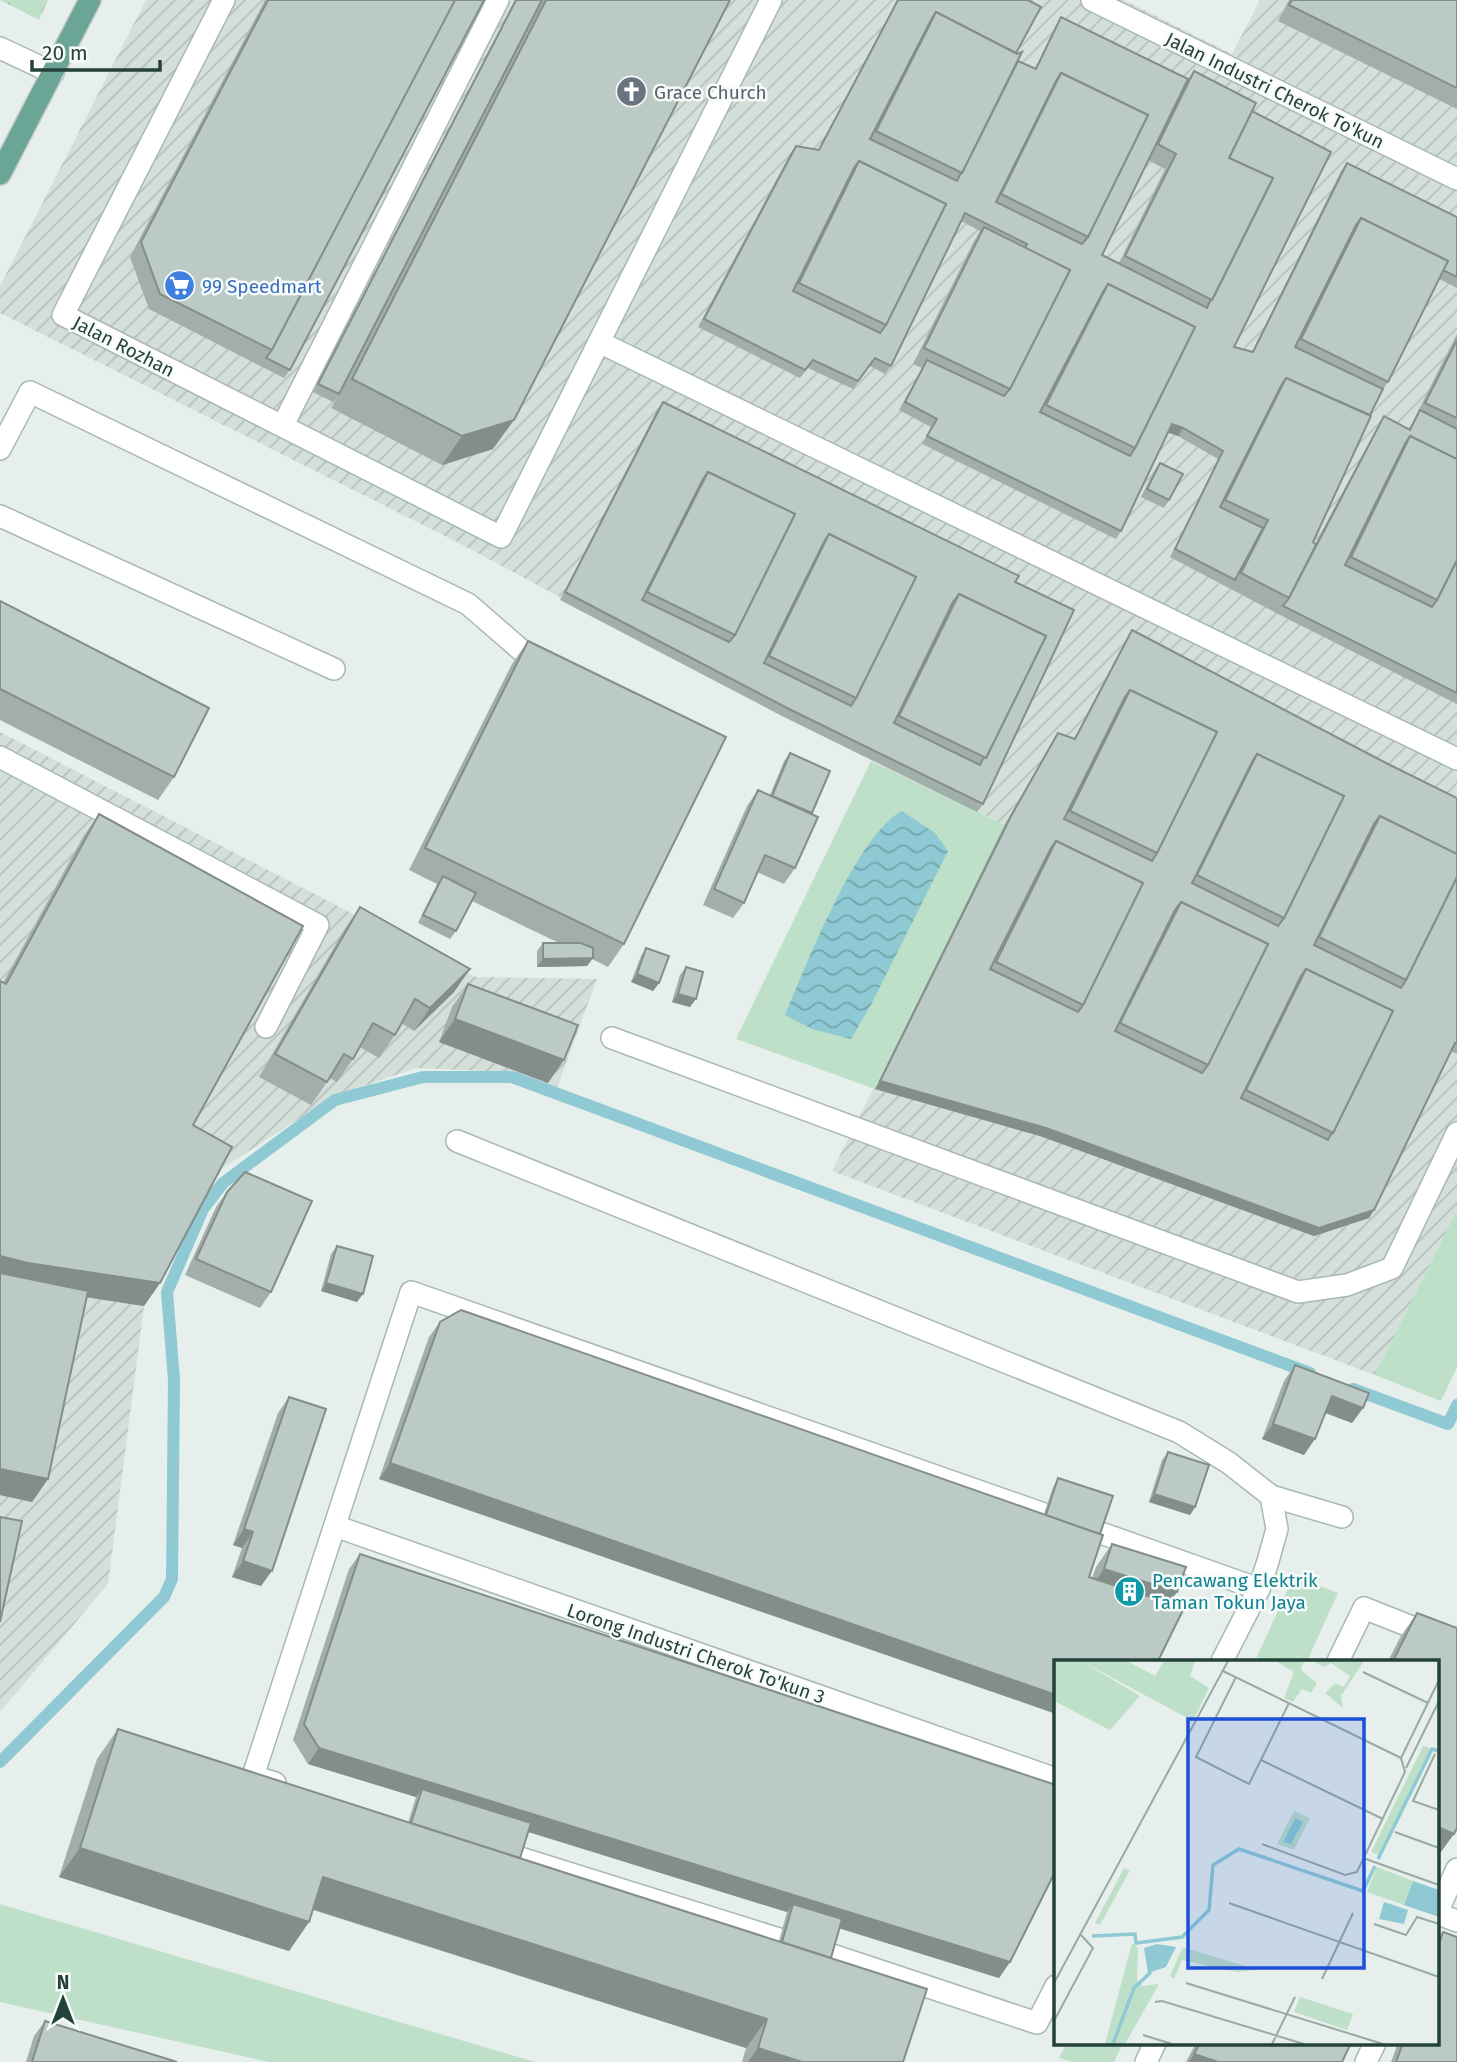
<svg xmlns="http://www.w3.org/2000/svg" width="1457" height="2062" viewBox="0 0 1457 2062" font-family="'Fira Sans',sans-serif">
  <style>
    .industrial { fill: url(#industrial-furrows) }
    .grass { fill: #bfe0c8 }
    .forest { fill: url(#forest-firs) }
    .water { fill: url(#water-waves) }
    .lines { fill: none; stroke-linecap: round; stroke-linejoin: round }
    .stream { stroke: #8ec9d4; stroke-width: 12 }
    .lane-casing { stroke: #a8b8b2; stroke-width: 24 }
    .street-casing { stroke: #a8b8b2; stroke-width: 24 }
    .primary-casing { stroke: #c2cac8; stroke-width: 24 }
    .lane { stroke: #fff; stroke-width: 21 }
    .street { stroke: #fff; stroke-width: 21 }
    .primary { stroke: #6aa596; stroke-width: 21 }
    .wall { fill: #a1aea9; fill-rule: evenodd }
    .shaded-wall { fill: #838d89 }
    .building { fill: #bbcac4; stroke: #838d89; stroke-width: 2; fill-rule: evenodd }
    .labels { text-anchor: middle; stroke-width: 5; stroke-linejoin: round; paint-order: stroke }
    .street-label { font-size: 19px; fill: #24423a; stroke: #f7fbf9 }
    .worship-label { font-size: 19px; fill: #5b616d; stroke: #f7fbf9; text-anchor: start }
    .shop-label { font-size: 19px; fill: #366cbe; stroke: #f7fbf9; text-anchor: start }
    .culture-label { font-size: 19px; fill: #0d838f; stroke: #f7fbf9; text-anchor: start }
    .inset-river { fill: none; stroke: #8ec9d4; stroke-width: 3.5 }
    .inset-road { fill: none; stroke: #98aaa4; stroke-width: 2 }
    .view { fill: #1d4ed8; fill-opacity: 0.15; stroke: #1d4ed8; stroke-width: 3.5 }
    .inset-edge { fill: none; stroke: #24423a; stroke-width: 3.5 }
  </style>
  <defs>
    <pattern id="industrial-furrows" width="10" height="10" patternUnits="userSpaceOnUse" patternTransform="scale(1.75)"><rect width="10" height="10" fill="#d4dfda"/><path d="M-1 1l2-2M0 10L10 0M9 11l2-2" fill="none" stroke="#b6c1bc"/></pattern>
    <pattern id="forest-firs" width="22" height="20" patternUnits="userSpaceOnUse" patternTransform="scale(1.75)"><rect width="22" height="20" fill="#bfe0c8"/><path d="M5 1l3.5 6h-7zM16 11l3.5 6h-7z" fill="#a4c1ad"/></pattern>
    <pattern id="water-waves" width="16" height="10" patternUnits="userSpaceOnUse" patternTransform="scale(1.75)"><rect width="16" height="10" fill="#8ec9d4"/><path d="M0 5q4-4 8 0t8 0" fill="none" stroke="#74a5ad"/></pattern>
  </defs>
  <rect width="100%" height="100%" fill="#e6efeb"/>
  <g class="industrial">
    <polygon points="146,0 1124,0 1232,54 1260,0 1457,0 1457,1210 1375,1375 832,1171 1005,825 782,716 457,542 0,313 0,286"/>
    <polygon points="0,732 476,977 597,979 557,1088 513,1072 416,1068 333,1097 221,1169 144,1306 108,1584 0,1712"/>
  </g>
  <g class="grass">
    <polygon points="871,761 1005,825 875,1089 736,1039"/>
    <polygon points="1457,1210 1457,1367 1441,1401 1375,1375"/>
    <polygon points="1294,1576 1338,1593 1307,1661 1255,1661"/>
    <polygon points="0,1904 535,2062 269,2062 0,2002"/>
    <polygon points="1067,2043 1123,2043 1114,2062 1072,2062 1059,2058"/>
  </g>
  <polygon class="forest" points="0,0 48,0 39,20"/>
  <path class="water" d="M 902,811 L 935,833 L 948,851 L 872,1003 L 851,1039 L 812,1029 L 785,1015 C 807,964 855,837 902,811 Z"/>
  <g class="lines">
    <g class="stream">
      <polyline points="1353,1389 1448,1424 1457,1405"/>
      <polyline points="0,1762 164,1597 172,1579 174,1380 167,1292 203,1209 223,1183 335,1100 423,1077 512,1077 1310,1373"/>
    </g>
    <defs>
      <g id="lane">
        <polyline points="0,48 53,73"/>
        <polyline points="283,425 498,0"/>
        <polyline points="0,449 30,392 468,604 521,650 546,662"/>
        <polyline points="0,516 334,669"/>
        <polyline points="0,757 318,925 266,1027"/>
        <polyline points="457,1141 1179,1432 1229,1463 1271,1496 1277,1529 1268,1561 1259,1589 1222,1661"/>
        <polyline points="1271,1496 1342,1517"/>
        <polyline points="1098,1532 1259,1589"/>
        <polyline points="1364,1608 1457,1645"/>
        <polyline points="275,1783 253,1776 411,1292 1044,1514"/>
        <polyline points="517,1857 779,1939"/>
        <polyline points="1438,1910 1457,1869"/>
        <polyline points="829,1954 1037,2023 1056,1986"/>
        <polyline points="1366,2062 1375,2043"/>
      </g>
      <g id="street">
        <polyline points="224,0 63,315 501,537 771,0"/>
        <polyline points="1092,0 1457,179"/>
        <polyline points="599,342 1457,759"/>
        <polyline points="612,1038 1298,1292 1347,1285 1392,1268 1457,1133"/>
        <polyline points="335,1526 1056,1779"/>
        <polyline points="1338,1661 1364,1608"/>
        <polyline points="1438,1914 1457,1921"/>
        <polyline points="1146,2062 1155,2043"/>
      </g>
      <polyline id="primary" points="0,174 90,0"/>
    </defs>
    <use href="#lane" class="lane-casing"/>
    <use href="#street" class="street-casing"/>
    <use href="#primary" class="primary-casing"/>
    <use href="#lane" class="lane"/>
    <use href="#street" class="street"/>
    <use href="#primary" class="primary"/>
  </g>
  <g class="wall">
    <polygon points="265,0 484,0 290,370 284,378 149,309 130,257"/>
    <polygon points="515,0 730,0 493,449 442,465 331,408 338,396 333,402 313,392"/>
    <path d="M 897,0 L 1028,0 L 1016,53 L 1018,61 L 1035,69 L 1056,25 L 1061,17 L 1188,79 L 1194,71 L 1252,111 L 1234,347 L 1252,352 L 1341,171 L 1347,163 L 1457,217 L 1457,288 L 1439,279 L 1388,382 L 1383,389 L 1370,415 L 1313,542 L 1315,544 L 1379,424 L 1384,416 L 1409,429 L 1457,334 L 1457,704 L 1278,614 L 1170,557 L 1218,459 L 1178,436 L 1168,432 L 1121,531 L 1116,539 L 922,444 L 931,427 L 899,410 L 922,368 L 913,364 L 973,243 L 980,231 L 961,221 L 891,366 L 885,374 L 870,366 L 853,389 L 808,368 L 800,378 L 698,327 L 790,154 L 796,146 L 818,150 ZM 1148,160 L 1165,169 L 1119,263 L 1102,255 Z"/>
    <polygon points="1289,0 1457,0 1457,109 1278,21"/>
    <polygon points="663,402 1015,582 983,804 977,812 782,716 560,600 657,410"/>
    <polygon points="1160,463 1169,500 1164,508 1141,497 1154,471"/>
    <polygon points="0,601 174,777 158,800 0,720"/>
    <polygon points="1132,630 1386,763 1457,798 1457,1054 1451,1051 1374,1210 1369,1218 1314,1236 1040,1136 875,1089 1005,824 1058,733 1074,739 1127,638"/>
    <polygon points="528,641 624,944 608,967 592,959 587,966 537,967 537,951 543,943 559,943 472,901 456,931 450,939 418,923 437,884 409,870 512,664"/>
    <polygon points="790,753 811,814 795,868 784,884 757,872 744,903 733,918 703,905 747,806 758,790 770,795 784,761"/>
    <polygon points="99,814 193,1125 160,1283 144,1306 87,1297 48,1479 32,1502 0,1495 0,981 3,983 83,837"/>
    <polygon points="360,907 470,969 454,992 414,1031 401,1023 395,1035 379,1058 360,1047 353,1059 337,1082 330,1078 311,1105 259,1077 344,930"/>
    <polygon points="646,948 659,983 653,991 631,982 641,956"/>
    <polygon points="686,967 690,1007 672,1002 680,975"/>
    <polygon points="468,984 548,1083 439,1042 452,1007"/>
    <polygon points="227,1192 271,1292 260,1308 185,1275 216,1207"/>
    <polygon points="337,1246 357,1302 321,1291 331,1254"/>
    <polygon points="440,1322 1044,1514 1053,1487 1058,1478 1100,1534 1089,1577 1092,1578 1096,1567 1112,1544 1170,1603 379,1479 429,1337"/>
    <polygon points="1295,1365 1363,1408 1352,1423 1325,1413 1304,1455 1262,1439 1284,1381"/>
    <polygon points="289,1397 261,1586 232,1577 242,1548 233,1545 278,1413"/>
    <polygon points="1168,1452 1195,1507 1190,1515 1149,1502 1162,1460"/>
    <path d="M 360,1554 L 1010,1962 L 999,1978 L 839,1928 L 831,1958 L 903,2062 L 742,2062 L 746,2048 L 313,1910 L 309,1922 L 289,1951 L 59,1877 L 97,1759 L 118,1729 L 408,1823 L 416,1797 L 308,1764 L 293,1740 L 349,1569 ZM 528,1832 L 787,1912 L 779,1941 L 520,1858 Z"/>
    <polygon points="1417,1613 1457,1628 1457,1828 1438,1856 1438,1661 1388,1661 1401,1636"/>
    <polygon points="1443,1932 1457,2062 1391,2062 1398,2043 1438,2043 1438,1940"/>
    <polygon points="45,2021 177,2062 26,2062 34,2036"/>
    <polygon points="1196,2043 1351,2043 1342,2062 1186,2062"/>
  </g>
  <g class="shaded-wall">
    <polygon points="514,420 493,449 442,465 462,436"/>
    <polygon points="1172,424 1183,428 1178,436 1166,432"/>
    <polygon points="593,958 587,966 537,967 543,959"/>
    <polygon points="470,969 454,992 414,1031 430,1008"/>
    <polygon points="637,974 659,983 653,991 631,982"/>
    <polygon points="678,994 696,999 690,1007 672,1002"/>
    <polygon points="455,1019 564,1060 548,1083 439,1042"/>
    <polygon points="880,1081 1374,1210 1369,1218 1314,1236 1040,1136 875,1089"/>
    <polygon points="0,1256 160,1283 144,1306 12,1286 0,1283"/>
    <polygon points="326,1283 363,1294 357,1302 321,1291"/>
    <polygon points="1332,1396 1363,1408 1352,1423 1321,1411"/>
    <polygon points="1273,1424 1315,1439 1304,1455 1262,1439"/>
    <polygon points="390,1463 1056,1695 1056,1714 379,1479"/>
    <polygon points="0,1469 48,1479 32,1502 0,1495"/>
    <polygon points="1154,1494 1195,1507 1190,1515 1149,1502"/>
    <polygon points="244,1529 253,1532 242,1548 233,1545"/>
    <polygon points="243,1561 272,1571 261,1586 232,1577"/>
    <polygon points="1104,1569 1177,1592 1161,1615 1088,1592"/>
    <polygon points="319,1748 1010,1962 999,1978 790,1913 793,1904 787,1912 419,1798 422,1789 416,1797 308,1764"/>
    <polygon points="1438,1827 1454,1834 1438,1856"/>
    <polygon points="80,1848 309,1922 289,1951 59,1877"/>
    <polygon points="323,1877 767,2019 746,2048 303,1906"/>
    <polygon points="758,2048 802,2062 748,2062"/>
    <polygon points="1194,2054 1218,2062 1189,2062"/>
  </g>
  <g class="building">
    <polygon points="268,0 456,0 272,350 160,294 141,242"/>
    <polygon points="455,0 484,0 290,370 266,358 272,350"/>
    <polygon points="516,0 542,0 339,394 318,384"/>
    <polygon points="546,0 730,0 514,420 462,436 352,379"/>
    <path d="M 898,0 L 1028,0 L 1041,7 L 1016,53 L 936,12 L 931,20 L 870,139 L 957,181 L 961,173 L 962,173 L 1018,61 L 1036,69 L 1061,17 L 1188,79 L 1102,255 L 1207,308 L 1211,299 L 1212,300 L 1273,178 L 1229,158 L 1252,111 L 1331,152 L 1234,347 L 1253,352 L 1347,163 L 1457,217 L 1457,277 L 1443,270 L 1448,261 L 1361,218 L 1356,225 L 1295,347 L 1383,389 L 1370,415 L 1286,378 L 1281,386 L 1220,507 L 1263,528 L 1235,580 L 1175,549 L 1223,451 L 1183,428 L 1172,424 L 1121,531 L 927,436 L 937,419 L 905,402 L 927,360 L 1004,396 L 1010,389 L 1070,270 L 1025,248 L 1027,244 L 965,213 L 891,366 L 875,358 L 858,381 L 813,360 L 805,370 L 704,319 L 796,146 L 819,150 ZM 1061,73 L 1148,115 L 1088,237 L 1082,244 L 996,202 L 1056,81 ZM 859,161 L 946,204 L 886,325 L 880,333 L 793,291 L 854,168 ZM 1108,284 L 1195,327 L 1135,448 L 1130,456 L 1040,412 L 1103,292 Z"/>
    <polygon points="1292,0 1457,0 1457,88 1289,5"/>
    <polygon points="936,12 1017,54 1022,52 962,173 876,131"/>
    <polygon points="1194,71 1256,103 1229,158 1273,178 1212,300 1125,256 1176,154 1158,144"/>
    <polygon points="1061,73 1148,115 1088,237 1001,194"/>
    <polygon points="859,161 946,204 886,325 799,283"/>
    <polygon points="1361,218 1448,261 1388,382 1301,339"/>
    <polygon points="984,227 1070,270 1010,389 924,348"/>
    <polygon points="1108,284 1195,327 1135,448 1046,405"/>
    <polygon points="1457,340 1457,418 1425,403"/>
    <polygon points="1286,378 1371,416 1313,542 1316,545 1289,598 1241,573 1268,520 1225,500"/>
    <path d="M 663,402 L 1019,576 L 1015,582 L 1074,610 L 983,804 L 787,708 L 565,592 ZM 708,472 L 795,514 L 735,635 L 729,642 L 642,600 L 703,479 ZM 829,534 L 916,577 L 856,698 L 851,706 L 764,663 L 824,542 ZM 959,594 L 1046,636 L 986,758 L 984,757 L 980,765 L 894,723 L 953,602 Z"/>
    <polygon points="1420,410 1457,429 1457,459 1410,436 1405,444 1345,565 1432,607 1437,600 1457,560 1457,693 1283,606 1289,598 1384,416 1410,430"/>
    <polygon points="1410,436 1457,459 1457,560 1437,600 1351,557"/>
    <polygon points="1160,463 1183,474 1169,500 1147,489"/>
    <polygon points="708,472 795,514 735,635 647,592"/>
    <polygon points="829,534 916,577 856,698 769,656"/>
    <polygon points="959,594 1046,636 986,758 899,716"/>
    <polygon points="0,601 209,708 174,777 0,689"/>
    <path d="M 1132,630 L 1386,763 L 1457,798 L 1457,854 L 1380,816 L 1374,824 L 1314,945 L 1401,988 L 1406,980 L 1457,877 L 1457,1043 L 1455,1043 L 1374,1210 L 1319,1228 L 1046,1128 L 880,1081 L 1011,816 L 1058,733 L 1075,739 ZM 1130,690 L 1217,732 L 1157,853 L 1152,861 L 1064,819 L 1125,697 ZM 1257,754 L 1344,796 L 1284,918 L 1278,926 L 1192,883 L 1252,762 ZM 1056,841 L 1143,883 L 1083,1005 L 1078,1012 L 990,969 L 1051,848 ZM 1181,902 L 1268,944 L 1208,1065 L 1202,1073 L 1115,1031 L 1175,910 ZM 1306,969 L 1393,1011 L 1333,1133 L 1332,1132 L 1328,1140 L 1241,1098 L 1301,976 Z"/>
    <polygon points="528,641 726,737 624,944 425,848"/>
    <polygon points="1130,690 1217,732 1157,853 1070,811"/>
    <polygon points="790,753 830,771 812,813 772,796"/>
    <polygon points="1257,754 1344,796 1284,918 1197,875"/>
    <polygon points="758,790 818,817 795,868 765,855 744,903 714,889"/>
    <polygon points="99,814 303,926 193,1125 232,1147 160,1283 28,1263 0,1256 0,981 6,984"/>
    <polygon points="1380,816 1457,854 1457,877 1406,980 1319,937"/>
    <polygon points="1056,841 1143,883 1083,1005 996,962"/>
    <polygon points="443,876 476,893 456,931 423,915"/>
    <polygon points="1181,902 1268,944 1208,1065 1120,1023"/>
    <polygon points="360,907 470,969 430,1008 415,999 395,1035 373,1023 353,1059 344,1054 327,1082 275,1054"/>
    <polygon points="543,943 581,943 593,948 593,958 543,959"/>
    <polygon points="646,948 669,956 659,983 637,974"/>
    <polygon points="686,967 703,972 696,999 678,994"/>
    <polygon points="1306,969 1393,1011 1333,1133 1246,1090"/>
    <polygon points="468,984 578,1025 564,1060 455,1019"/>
    <polygon points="245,1172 312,1201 271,1292 196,1259 227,1192"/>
    <polygon points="337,1246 373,1256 363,1294 326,1283"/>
    <polygon points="0,1273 88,1291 48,1479 0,1469"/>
    <polygon points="461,1310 1103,1535 1089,1577 1184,1608 1158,1661 1056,1661 1056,1695 390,1463 440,1322"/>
    <polygon points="1295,1365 1369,1393 1363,1408 1332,1396 1315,1439 1273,1424"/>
    <polygon points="289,1397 326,1409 272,1571 243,1561 253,1532 244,1529"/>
    <polygon points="1168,1452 1209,1465 1195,1507 1154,1494"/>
    <polygon points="1058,1478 1113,1496 1100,1534 1046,1515"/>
    <polygon points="0,1517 22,1521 0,1622"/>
    <polygon points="1112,1544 1186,1567 1177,1592 1104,1569"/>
    <polygon points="360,1554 1053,1784 1056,1792 1056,1870 1010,1962 319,1748 304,1724"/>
    <polygon points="1417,1613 1457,1628 1457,1828 1454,1834 1438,1827 1438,1661 1393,1661"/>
    <polygon points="118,1729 927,1989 903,2062 802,2062 758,2048 767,2019 323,1877 309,1922 80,1848"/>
    <polygon points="422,1789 531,1823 520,1858 411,1823"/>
    <polygon points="793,1904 842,1919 831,1958 782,1942"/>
    <polygon points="1443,1932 1457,1937 1457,2062 1396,2062 1403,2043 1438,2043 1438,1947"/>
    <polygon points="45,2021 177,2062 32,2062"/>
    <polygon points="1200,2043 1351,2043 1342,2062 1218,2062 1194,2054"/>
  </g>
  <defs>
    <symbol id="church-disc" viewBox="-11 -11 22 22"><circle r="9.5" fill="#6b7280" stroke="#f7fbf9"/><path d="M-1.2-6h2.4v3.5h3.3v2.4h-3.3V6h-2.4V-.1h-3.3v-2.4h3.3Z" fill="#fff"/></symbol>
    <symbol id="supermarket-disc" viewBox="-11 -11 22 22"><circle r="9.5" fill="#3f7fe0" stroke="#f7fbf9"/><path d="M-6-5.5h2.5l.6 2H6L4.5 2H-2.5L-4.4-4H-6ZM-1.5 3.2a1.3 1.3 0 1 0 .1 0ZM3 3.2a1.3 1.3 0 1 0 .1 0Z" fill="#fff"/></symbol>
    <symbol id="building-disc" viewBox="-11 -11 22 22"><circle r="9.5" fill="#0f9aa8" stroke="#f7fbf9"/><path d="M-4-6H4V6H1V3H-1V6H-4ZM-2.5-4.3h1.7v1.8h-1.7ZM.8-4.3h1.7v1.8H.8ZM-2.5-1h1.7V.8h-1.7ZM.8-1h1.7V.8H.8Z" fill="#fff"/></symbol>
  </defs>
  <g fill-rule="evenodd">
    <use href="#church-disc" x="614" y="74" width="35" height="35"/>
    <use href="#supermarket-disc" x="162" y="268" width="35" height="35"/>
    <use href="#building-disc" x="1112" y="1574" width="35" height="35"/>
  </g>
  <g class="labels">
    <g class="street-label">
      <text transform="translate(1275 90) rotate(26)" y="7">Jalan Industri Cherok To'kun</text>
      <text transform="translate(124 346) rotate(27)" y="7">Jalan Rozhan</text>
      <text transform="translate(696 1653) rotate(19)" y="7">Lorong Industri Cherok To'kun 3</text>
    </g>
    <g class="worship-label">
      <text x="654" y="99">Grace Church</text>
    </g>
    <g class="shop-label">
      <text x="202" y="293">99 Speedmart</text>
    </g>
    <g class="culture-label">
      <text x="1152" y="1587">Pencawang Elektrik<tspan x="1152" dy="22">Taman Tokun Jaya</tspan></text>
    </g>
  </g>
  <g transform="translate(1054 1660)">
    <rect width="385" height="385" fill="#e6efeb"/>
    <path d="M 0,1 L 27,1 L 86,36 L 56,70 L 0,41 ZM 369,86 L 377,88 L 324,195 L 317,192 ZM 240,151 L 256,158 L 240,190 L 223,184 ZM 70,208 L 76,210 L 46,265 L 41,263 ZM 78,283 L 84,288 L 83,320 L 88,326 L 105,324 L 71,384 L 51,384 ZM 128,288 L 132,288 L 204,310 L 183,312 L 128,300 L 120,319 L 116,316 Z" fill="#bfe0c8"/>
    <path d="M 27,1 L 73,1 L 101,16 L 110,1 L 141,1 L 136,16 L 155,28 L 139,61 ZM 221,1 L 250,1 L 247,10 L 263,23 L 257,33 L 248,29 L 239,42 L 230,38 L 240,12 ZM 258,1 L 310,1 L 287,36 L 289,48 L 271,33 L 281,23 L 290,27 L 296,16 L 277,3 L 271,7 Z" fill="#bfe0c8"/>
    <path d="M 323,207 L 359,221 L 350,245 L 313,232 ZM 246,337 L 299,354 L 293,370 L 240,352 Z" fill="#bfe0c8"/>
    <path d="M 241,158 L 249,162 L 237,184 L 229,182 ZM 359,221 L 385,230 L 385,257 L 350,245 ZM 330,242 L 354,250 L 350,264 L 325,259 ZM 103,284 L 122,287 L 112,307 L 94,313 L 90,288 Z" fill="#8ec9d4"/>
    <path class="inset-river" d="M 324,199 L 378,89 L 385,91M 38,276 L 81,274 L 82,283 L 128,277 L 155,250 L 159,205 L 185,189 L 309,231 L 321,206M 59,384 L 80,328 L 97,312"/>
    <path class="inset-road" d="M 169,11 L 347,98M 309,12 L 374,43M 182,17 L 142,97 L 195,124 L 235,43M 381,94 L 359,141 L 385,150M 347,98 L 385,20M 207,100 L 329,159M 352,108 L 385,41M 341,172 L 385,188M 208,184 L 291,215 L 303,212 L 351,112 L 347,98M 309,198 L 385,225M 175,243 L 385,317M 320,264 L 352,275 L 363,257 L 385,264M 268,319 L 299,253M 0,323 L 174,1M 132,323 L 329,384M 101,342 L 108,341 L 250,384M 0,361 L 39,288 L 27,275M 89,375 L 118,384M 218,384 L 241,337"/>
    <path class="view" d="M 134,59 L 310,59 L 310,308 L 134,308 Z"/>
    <rect width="385" height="385" class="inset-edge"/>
  </g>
  <g transform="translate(63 1999)" stroke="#f7fbf9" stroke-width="5" paint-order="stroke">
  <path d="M0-5L12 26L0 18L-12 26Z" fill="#24423a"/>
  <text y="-10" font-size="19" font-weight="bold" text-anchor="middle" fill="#24423a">N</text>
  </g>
  <path d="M32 60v10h128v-10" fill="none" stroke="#24423a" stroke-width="3.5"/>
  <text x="42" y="60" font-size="21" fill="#24423a" stroke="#f7fbf9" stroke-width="5" paint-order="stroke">20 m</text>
</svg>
